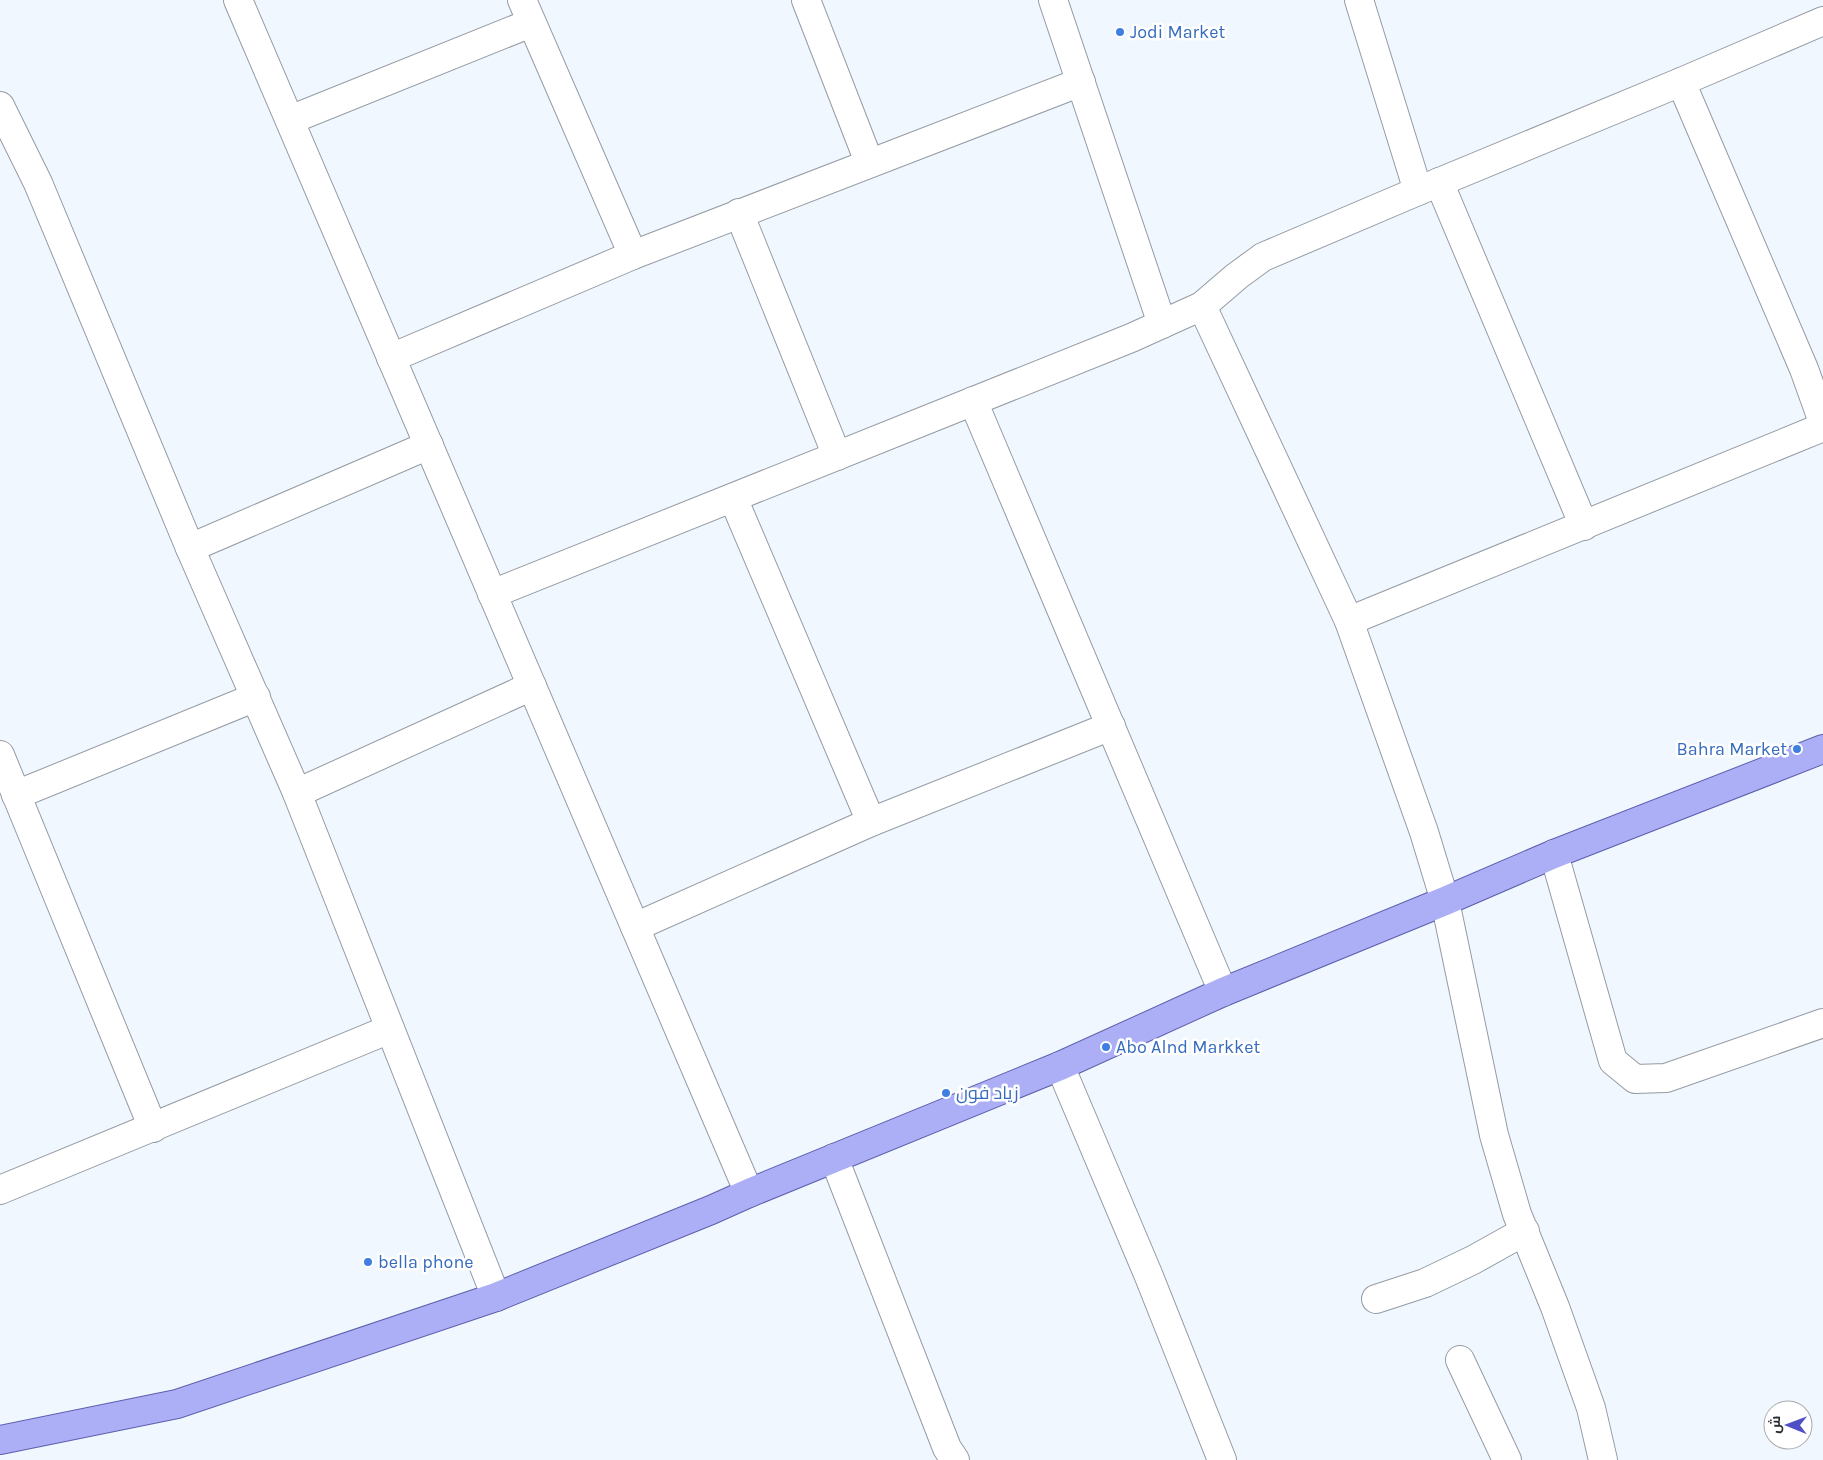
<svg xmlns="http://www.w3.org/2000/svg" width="1823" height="1460" viewBox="0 0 1823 1460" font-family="Karla,Cairo,sans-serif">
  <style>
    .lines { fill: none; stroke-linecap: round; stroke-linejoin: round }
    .minor-casing { stroke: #949ba3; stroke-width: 30 }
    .major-casing { stroke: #5c5fad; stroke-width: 30 }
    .minor { stroke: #fff; stroke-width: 28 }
    .major { stroke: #adaff6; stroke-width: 28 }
    .shop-dot { fill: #3f7fe0; stroke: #fff; stroke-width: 2 }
    .labels { text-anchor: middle; stroke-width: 5; stroke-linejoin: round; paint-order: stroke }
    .shop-label { font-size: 18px; fill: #366cbe; stroke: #fff; text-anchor: start }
  </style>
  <rect width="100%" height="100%" fill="#f1f7ff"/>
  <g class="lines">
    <defs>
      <g id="minor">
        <polyline points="238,0 749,1193"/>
        <polyline points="522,0 633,255"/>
        <polyline points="806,0 869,162"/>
        <polyline points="1053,0 1162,324"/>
        <polyline points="1359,0 1418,191"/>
        <polyline points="1681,82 1804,369 1823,422"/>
        <polyline points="0,106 38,183 190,548 297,793 496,1297"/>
        <polyline points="290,120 531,23"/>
        <polyline points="1439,182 1584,526"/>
        <polyline points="739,213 837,456"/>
        <polyline points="1202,306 1349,621 1424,832 1445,901 1494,1135 1517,1214 1555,1307 1591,1408 1603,1460"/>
        <polyline points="391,358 633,255 1081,82"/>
        <polyline points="973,401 1223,992"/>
        <polyline points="733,498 871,822"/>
        <polyline points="190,548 429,445"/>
        <polyline points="492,594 1131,338 1202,306 1237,276 1263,257 1418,191 1681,82 1823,21"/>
        <polyline points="1349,621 1823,427"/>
        <polyline points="0,755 153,1128"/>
        <polyline points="297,793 532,686"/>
        <polyline points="16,795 256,697"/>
        <polyline points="1554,854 1613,1061 1635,1079 1666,1078 1823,1023"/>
        <polyline points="635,927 871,822 1111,726"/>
        <polyline points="1060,1066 1148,1274 1222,1460"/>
        <polyline points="834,1158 947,1448 955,1460"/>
        <polyline points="0,1190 390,1029"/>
        <polyline points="1376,1299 1425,1283 1473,1260 1525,1231"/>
        <polyline points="1460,1360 1507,1460"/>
      </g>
      <polyline id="major" points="0,1440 177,1404 496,1297 711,1210 749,1193 1060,1066 1223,992 1445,901 1554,854 1823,749"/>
    </defs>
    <use href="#minor" class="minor-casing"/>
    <use href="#major" class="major-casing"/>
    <use href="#minor" class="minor"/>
    <use href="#major" class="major"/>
  </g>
  <g class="shop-dot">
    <circle cx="1120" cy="32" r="5"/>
    <circle cx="1797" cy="749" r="5"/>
    <circle cx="1106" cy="1047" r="5"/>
    <circle cx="946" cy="1093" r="5"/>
    <circle cx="368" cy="1262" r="5"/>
  </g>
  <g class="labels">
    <g class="shop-label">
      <text x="1130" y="38">Jodi Market</text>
      <text x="1787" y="755" text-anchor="end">Bahra Market</text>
      <text x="1116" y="1053">Abo Alnd Markket</text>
      <text x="956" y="1099">زياد فون</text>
      <text x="378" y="1268">bella phone</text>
    </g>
  </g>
  <g transform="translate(1788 1425) rotate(271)"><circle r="24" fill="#ffffff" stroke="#aaabac"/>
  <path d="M0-4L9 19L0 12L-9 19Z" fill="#504fc6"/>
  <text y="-8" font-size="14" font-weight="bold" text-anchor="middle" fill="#2a2c30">ش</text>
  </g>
</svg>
